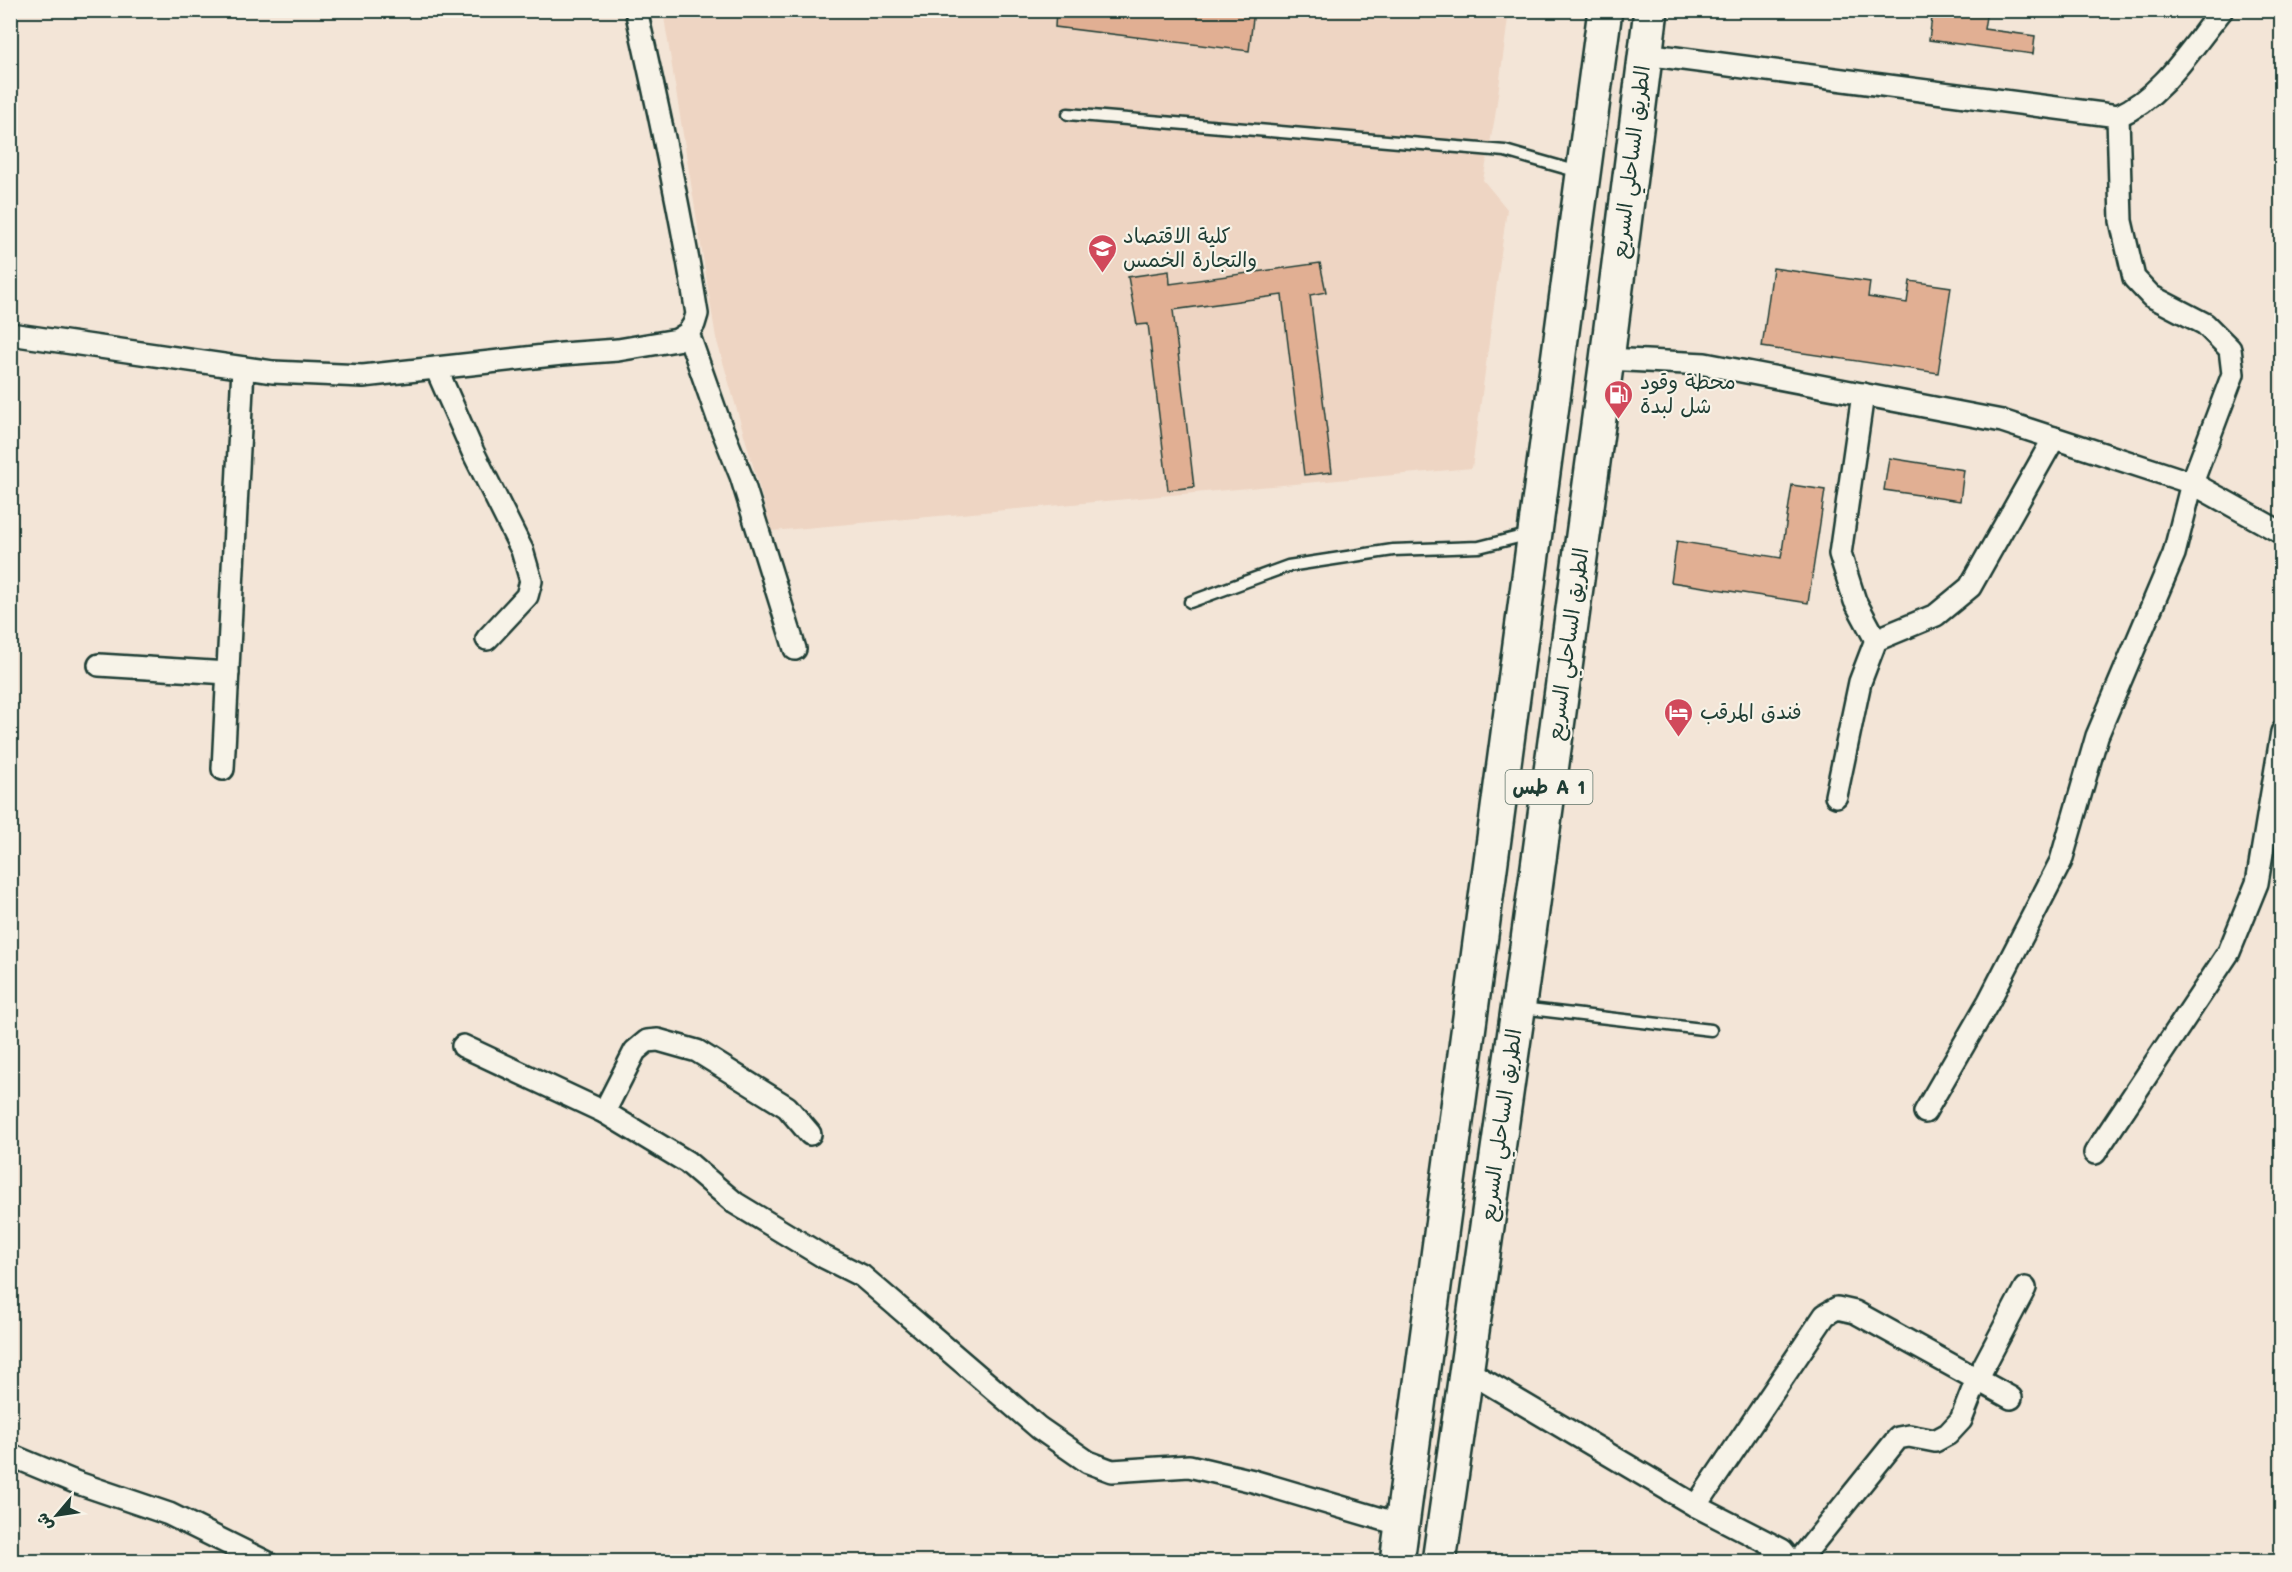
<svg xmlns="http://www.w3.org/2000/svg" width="2292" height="1572" viewBox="0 0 2292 1572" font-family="Mali,'Playpen Sans Arabic',sans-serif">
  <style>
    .built { fill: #eed5c3 }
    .building { fill: #e1af93; stroke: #1f3d34; stroke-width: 1.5 }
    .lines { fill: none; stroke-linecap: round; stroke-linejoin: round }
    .lane-casing { stroke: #1f3d34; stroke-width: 15 }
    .street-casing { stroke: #1f3d34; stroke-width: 26 }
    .highway-casing { stroke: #1f3d34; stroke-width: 38 }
    .lane { stroke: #f7f3e8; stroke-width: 10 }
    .street { stroke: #f7f3e8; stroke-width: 21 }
    .highway { stroke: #f7f3e8; stroke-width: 33 }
    .labels { text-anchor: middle; stroke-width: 4.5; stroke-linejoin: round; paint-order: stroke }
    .shield { fill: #f7f3e8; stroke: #60746a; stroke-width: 1.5 }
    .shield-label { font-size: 20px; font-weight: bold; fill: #1f3d34 }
    .street-label { font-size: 21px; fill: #1f3d34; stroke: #f7f3e8 }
    .poi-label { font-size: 21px; fill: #1f3d34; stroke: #f7f3e8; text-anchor: start }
  </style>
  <rect width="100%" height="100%" fill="#f3e5d7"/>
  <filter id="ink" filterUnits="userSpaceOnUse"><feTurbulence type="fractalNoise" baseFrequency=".0167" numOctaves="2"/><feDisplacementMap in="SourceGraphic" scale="12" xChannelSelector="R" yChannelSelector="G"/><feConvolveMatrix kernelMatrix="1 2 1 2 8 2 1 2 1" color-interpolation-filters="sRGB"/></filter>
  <g filter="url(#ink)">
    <polygon class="built" points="663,11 1237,11 1249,49 1254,11 1509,11 1495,117 1483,180 1507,209 1472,468 772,531 716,338"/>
    <g class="building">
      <polygon points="1056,10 1254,10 1249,51 1055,27"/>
      <polygon points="1933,10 1987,10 1984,29 2035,36 2033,54 1929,40"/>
      <polygon points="1320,263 1326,292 1310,295 1332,472 1304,475 1282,295 1173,310 1194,487 1168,490 1148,324 1137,325 1128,277 1169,271 1170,284"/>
      <polygon points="1773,268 1870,282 1868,297 1907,303 1910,281 1951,287 1938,373 1762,347"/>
      <polygon points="1889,458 1964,470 1960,501 1884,490"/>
      <polygon points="1792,485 1825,490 1808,603 1671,582 1677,541 1781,558"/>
    </g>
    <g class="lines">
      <defs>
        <g id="lane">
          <polyline points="1068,114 1505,151 1579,172"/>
          <polyline points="1190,602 1288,566 1393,550 1479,547 1531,534"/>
          <polyline points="1521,1008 1711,1030"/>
        </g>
        <g id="street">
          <path d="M 1645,54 L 2118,116 C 2163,96 2191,48 2222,10"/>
          <polyline points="688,333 720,424 741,476 795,649"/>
          <path d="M 10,334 L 273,372 L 363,376 L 562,354 L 618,350 L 677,340 L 688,333 L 694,324 L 697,314 C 681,212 659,111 636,10"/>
          <polyline points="1607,359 1705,364 2002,421 2192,483 2282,533"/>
          <polyline points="436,368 473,452 522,550 531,581 527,596 487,639"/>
          <polyline points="1863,394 1840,554 1855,601 1876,640"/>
          <polyline points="99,665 228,673"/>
          <polyline points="223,769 243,368"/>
          <polyline points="1836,796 1860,682 1876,640 1936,615 1970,587 2054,438"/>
          <polyline points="463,1046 604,1112 687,1162 735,1203 824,1257 862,1276 1039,1428 1088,1462 1112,1471 1189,1466 1253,1481 1402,1525"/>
          <polyline points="604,1112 635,1051 647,1041 658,1040 697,1051 787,1107 810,1134"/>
          <polyline points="1925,1112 1989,1001 2061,861 2097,736 2174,554 2192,483 2233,374 2230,349 2205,324 2151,296 2134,278 2121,221 2118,116"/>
          <polyline points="2095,1153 2229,952 2257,883 2282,732"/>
          <polyline points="1466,1370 1696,1506 1782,1550 1792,1562"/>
          <polyline points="10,1455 75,1482 169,1514 266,1562"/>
          <polyline points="1696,1506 1825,1315 1837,1308 1855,1312 2011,1398"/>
          <polyline points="1798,1562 1898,1438 1909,1436 1935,1441 1948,1434 1961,1420 1977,1379 2025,1288"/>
        </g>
        <g id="highway">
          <polyline points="1397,1562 1605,10"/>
          <polyline points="1439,1562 1528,940 1607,359 1651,10"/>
        </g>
      </defs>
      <use href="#lane" class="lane-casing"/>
      <use href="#street" class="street-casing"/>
      <use href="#highway" class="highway-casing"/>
      <use href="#lane" class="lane"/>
      <use href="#street" class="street"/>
      <use href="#highway" class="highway"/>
    </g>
  </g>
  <defs>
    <symbol id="university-pin" viewBox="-11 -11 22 30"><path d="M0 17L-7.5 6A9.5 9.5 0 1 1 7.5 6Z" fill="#d1495b" stroke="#f7f3e8"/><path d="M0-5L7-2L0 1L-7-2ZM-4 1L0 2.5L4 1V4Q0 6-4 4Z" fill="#fff"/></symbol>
    <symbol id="fuel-pin" viewBox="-11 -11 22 30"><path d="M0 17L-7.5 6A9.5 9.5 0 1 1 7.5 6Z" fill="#d1495b" stroke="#f7f3e8"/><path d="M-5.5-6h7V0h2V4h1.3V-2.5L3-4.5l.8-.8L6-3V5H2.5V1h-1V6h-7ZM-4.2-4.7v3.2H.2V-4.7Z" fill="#fff"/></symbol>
    <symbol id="hotel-pin" viewBox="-11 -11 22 30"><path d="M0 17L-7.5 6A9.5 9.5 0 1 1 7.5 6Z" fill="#d1495b" stroke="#f7f3e8"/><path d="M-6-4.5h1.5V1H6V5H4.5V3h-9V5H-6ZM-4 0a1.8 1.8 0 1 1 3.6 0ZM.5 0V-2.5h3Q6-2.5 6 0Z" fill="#fff"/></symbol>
  </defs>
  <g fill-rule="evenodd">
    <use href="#university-pin" x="1086" y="232" width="33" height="45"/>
    <use href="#fuel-pin" x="1602" y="378" width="33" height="45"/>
    <use href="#hotel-pin" x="1662" y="696" width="33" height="45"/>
  </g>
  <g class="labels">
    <rect class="shield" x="1505.5" y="770" width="87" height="34" rx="4.5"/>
    <g class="shield-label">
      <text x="1549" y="794">طس A 1</text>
    </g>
    <g class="street-label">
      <text transform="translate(1631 162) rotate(-83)" y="7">الطريق الساحلي السريع</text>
      <text transform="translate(1568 644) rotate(-82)" y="7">الطريق الساحلي السريع</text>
      <text transform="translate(1501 1125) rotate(-82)" y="7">الطريق الساحلي السريع</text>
    </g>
    <g class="poi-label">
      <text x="1123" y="243">كلية الاقتصاد<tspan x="1123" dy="24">والتجارة الخمس</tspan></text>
      <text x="1640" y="389">محطة وقود<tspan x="1640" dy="24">شل لبدة</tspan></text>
      <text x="1700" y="719">فندق المرقب</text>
    </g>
  </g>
  <rect width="2292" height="1572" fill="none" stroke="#f7f3e8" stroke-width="36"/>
  <rect x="18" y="18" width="2256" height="1536" fill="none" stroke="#1f3d34" stroke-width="2" filter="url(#ink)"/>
  <g transform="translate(57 1515) rotate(241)" stroke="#f7f3e8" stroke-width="4.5" paint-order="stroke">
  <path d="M0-4.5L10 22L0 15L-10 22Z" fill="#1f3d34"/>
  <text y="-9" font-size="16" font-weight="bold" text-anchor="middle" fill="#1f3d34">ش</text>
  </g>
</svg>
